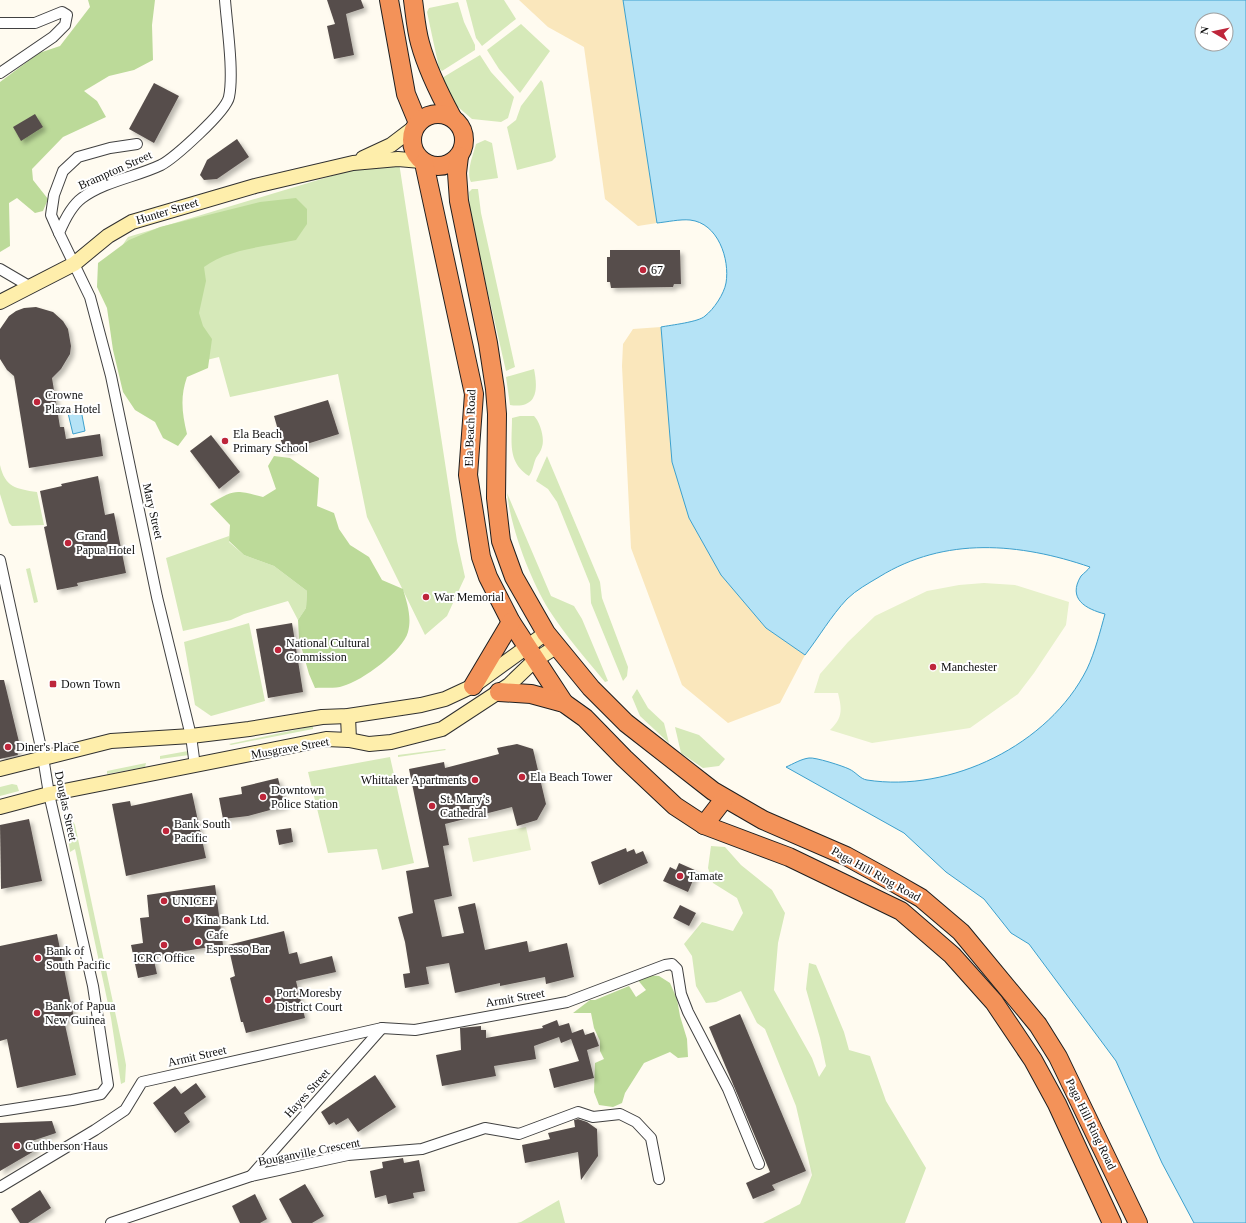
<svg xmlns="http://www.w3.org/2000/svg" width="1246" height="1223" viewBox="0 0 1246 1223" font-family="Georgia,serif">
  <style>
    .green { fill: #d6e9b9 }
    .forest { fill: #bcda99 }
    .sand { fill: #fae7bc }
    .pitch { fill: #e7f1cb }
    .water { fill: #b5e3f6; stroke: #3ca0cd; fill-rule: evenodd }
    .building { fill: #574e4b; filter: url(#shadow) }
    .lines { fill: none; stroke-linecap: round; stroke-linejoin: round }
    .street-casing { stroke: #414141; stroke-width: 12 }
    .secondary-casing { stroke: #303030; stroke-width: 16 }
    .highway-casing { stroke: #1f1f1f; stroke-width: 20 }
    .street { stroke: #fff; stroke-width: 10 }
    .secondary { stroke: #feeeab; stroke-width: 14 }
    .highway { stroke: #f39259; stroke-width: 18 }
    .poi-dot { fill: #be263b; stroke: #fff; stroke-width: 1.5 }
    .labels { text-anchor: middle; stroke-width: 4; stroke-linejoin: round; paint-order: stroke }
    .street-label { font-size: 12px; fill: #0e0e0e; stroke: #fff }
    .poi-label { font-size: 12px; fill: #0e0e0e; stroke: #fff; text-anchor: start }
  </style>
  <defs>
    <filter id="shadow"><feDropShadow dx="3.5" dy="3.5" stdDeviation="2" flood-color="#0004"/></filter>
  </defs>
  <rect width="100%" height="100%" fill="#fffbf0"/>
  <g class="green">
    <polygon points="466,0 504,0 516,19 482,46 476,38"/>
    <polygon points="458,2 464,22 475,45 475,50 442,71 439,68 427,12 429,8"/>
    <polygon points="521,24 550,51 520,93 499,69 487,50"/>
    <polygon points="480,55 491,72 514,97 508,118 501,122 472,119 451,101 442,78"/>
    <polygon points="541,80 543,83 556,157 552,161 517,170 507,127 516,120 521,106"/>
    <path d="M 485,140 L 492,143 L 498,178 L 471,182 C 466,172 473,155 476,144 Z"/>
    <polygon points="398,156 457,541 465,577 447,616 425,635 367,517 338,374 230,397 219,357 132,378 111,262 128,237"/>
    <polygon points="472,189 478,189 481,213 515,367 506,371 470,214 469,192"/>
    <path d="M 534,369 C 538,389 538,409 510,405 L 506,377 Z"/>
    <path d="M 520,416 L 534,416 C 540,422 545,438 542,447 C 541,451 538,455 536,458 C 533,465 533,471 529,476 C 507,462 512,442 512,418 Z"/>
    <polygon points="547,456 600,582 602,598 628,667 627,676 623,681 591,603 590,584 557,502 548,489 536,481"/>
    <path d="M 0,465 C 5,487 16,489 37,492 L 44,525 L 12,526 L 9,523 L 0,494 Z"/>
    <path d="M 507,493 L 551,596 L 574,606 L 582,619 L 608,681 L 605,682 C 586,659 565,635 549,610 C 530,579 511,529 507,493 Z"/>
    <polygon points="229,536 229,542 244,555 274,566 307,591 306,608 298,620 288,601 244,614 231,620 183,631 166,558"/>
    <polygon points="30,568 38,602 34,603 26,569"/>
    <polygon points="249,623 265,701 211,716 195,705 184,642"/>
    <polygon points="637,689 648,708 664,723 669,743 640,716 632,697"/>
    <polygon points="313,726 313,729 231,745 229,744"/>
    <polygon points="675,727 699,735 725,759 719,766 703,768 681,753"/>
    <polygon points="445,749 446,750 398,757 398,755"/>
    <polygon points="188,751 189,755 160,759 160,756"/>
    <polygon points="390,757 414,863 382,870 377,849 328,853 308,772"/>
    <polygon points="146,763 145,767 107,774 107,771"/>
    <polygon points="12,784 17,785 19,791 0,796 0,787"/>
    <polygon points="70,820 73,821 75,825 123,1049 126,1065 125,1082 121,1084 111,1018 75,849 70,852 67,829"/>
    <polygon points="711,846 725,847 741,865 772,890 785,913 778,943 774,990 812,1058 819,1077 826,1066 820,1038 806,989 809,963 816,965 844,1032 849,1050 870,1056 886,1101 926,1168 905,1223 763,1223 800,1204 812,1175 796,1106 765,1029 757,1023 741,991 716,1002 706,1003 696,986 692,956 684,944 702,922 733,931 743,913 737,898 713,883 708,868"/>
    <polygon points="559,1200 565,1223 517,1223 521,1222"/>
  </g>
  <g class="forest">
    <polygon points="88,0 155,0 152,25 153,60 134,70 109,76 84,91 97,101 106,117 63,137 32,169 33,180 48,199 43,211 35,213 17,198 9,203 10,246 0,252 0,82 39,53 60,46 90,7"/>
    <path d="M 296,198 L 307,209 L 307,224 L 296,240 C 265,247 230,248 204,267 L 206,281 L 199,313 L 203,326 L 212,339 L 208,368 L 187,377 C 180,397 182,413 187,434 L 178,446 L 163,438 L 155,422 L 135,410 L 123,392 L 113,350 L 107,308 L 97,287 L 98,263 L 129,240 L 160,227 L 260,202 Z"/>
    <path d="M 274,456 L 290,458 L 319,478 L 317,506 L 334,513 L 339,529 L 350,545 L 369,557 L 382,580 L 403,589 C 407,603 412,617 408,632 C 403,651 362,681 343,686 C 335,689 323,687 315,688 L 309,674 L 299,639 L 298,620 L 306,608 L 307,591 L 274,566 L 244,555 L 229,541 L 230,525 L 210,504 C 235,489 235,490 263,497 L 276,489 L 268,466 Z"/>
    <polygon points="645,975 659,976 670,983 677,999 680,1016 687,1039 688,1057 678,1058 670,1052 644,1063 625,1093 622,1103 613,1107 599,1105 594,1092 595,1063 604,1059 600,1051 600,1041 594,1028 591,1013 573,1013 590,1000 595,1000 629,986 636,997 646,990 637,979"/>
  </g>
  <g class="sand">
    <polygon points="519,0 623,0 657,223 638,226 605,199 584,47 548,27"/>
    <polygon points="661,327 672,462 766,628 805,655 780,703 728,723 682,685 631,548 622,366 623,344 633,329"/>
  </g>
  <g class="pitch">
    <path d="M 984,583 L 1015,585 L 1069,602 L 1066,625 L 1034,673 L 1018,694 L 970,728 L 872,743 L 830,730 C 843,718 842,709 838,693 L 814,693 L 820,674 L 848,642 L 875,616 L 927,591 L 959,585 Z"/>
    <polygon points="526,827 531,850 473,862 468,838"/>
  </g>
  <g class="water">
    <path d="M 623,0 L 1246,0 L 1246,1223 L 1194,1223 L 1162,1163 L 1116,1061 L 1029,944 L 1011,933 L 984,899 L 946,872 L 904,833 L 786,767 C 793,764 801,759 809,758 C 815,757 843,766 849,769 C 856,772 860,779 867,780 C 950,793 1049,745 1087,669 C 1095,652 1100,632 1105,614 C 1086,609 1067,599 1081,576 C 1084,573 1088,570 1090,567 C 1020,543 945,536 879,577 C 869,583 856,590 847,599 C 831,616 819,637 805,655 L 766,628 L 721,575 L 689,518 L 672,462 L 661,327 C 671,325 699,322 705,316 C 714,309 724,294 726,283 C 730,259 718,223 690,220 C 680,219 667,222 657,223 ZM 1202,20 L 1226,20 L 1226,44 L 1202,44 Z"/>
    <polygon points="81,410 85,431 73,434 68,413"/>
  </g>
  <g class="building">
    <polygon points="327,0 361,0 364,8 346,14 354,55 334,59 327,26 335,24"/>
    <polygon points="154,83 179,96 154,143 129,129"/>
    <polygon points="35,114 43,127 21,141 13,127"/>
    <polygon points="237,139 249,157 217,179 204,180 200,175 207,160"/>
    <polygon points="610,250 680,250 681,284 674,284 673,287 611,288 610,282 607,282 607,257 610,257"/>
    <polygon points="36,307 53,312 63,321 68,329 71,346 70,354 61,369 52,378 60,427 64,427 66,439 100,434 103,456 29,468 14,376 7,370 0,359 0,329 9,316 16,311 24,308"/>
    <polygon points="328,400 339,434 284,451 274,416"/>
    <polygon points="211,435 240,472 219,489 190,451"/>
    <polygon points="98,476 105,515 114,513 126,573 77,583 78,586 57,590 44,527 47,526 40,491 62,486 61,484"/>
    <polygon points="292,623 303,692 268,698 256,629"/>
    <polygon points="0,680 4,680 20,746 16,748 18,755 0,759"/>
    <polygon points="517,744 533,749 546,804 537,820 517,826 512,807 445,824 449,845 443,846 452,896 434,900 442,937 464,933 458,907 475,903 485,950 527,941 529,952 567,943 574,977 546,984 545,977 500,986 500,983 455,993 449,963 426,967 429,984 405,988 403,974 410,973 405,942 398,917 413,913 406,871 429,867 409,769 444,762 445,768 499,754 497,748"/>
    <polygon points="278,778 285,806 248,816 223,819 219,798 242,794 241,787"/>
    <polygon points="192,793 206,858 126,876 112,804 130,801 131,806"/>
    <polygon points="29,819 42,881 1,889 0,825"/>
    <polygon points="291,828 293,842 279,845 276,830"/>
    <polygon points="626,848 627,852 634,849 636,854 643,851 648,863 599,885 591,862"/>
    <polygon points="679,863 697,871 688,892 663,881 670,867 676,870"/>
    <polygon points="215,885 223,945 153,956 157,974 138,978 131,945 143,943 140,918 149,917 147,895"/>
    <polygon points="680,905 696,913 689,926 673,918"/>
    <polygon points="284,931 289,954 297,952 300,964 332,956 336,972 296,981 305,1018 246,1033 243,1022 241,1022 230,978 235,976 228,945"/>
    <polygon points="57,934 74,1018 64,1020 76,1075 17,1088 7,1039 0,1041 0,946"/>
    <polygon points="740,1014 806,1171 772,1185 775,1190 753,1199 746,1183 770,1172 709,1027"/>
    <polygon points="557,1020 559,1026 569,1023 572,1033 583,1029 585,1035 594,1032 599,1046 587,1050 594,1078 554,1088 549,1069 579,1061 571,1039 561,1043 559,1037 534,1046 536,1059 494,1066 496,1076 442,1086 436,1055 461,1050 460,1028 481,1026 481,1030 486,1030 486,1038 543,1028 542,1026"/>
    <polygon points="375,1075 396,1107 358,1132 348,1118 336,1125 334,1122 329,1125 321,1112"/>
    <polygon points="196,1083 206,1097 184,1113 190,1122 175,1133 153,1103 175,1086 181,1094"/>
    <polygon points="578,1119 587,1122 597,1129 598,1156 581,1180 578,1152 525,1163 522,1145 550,1139 548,1133 575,1127 574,1120"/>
    <polygon points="52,1121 56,1133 32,1141 36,1150 0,1171 0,1123"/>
    <polygon points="403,1158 404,1163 419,1160 425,1191 413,1193 414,1198 388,1204 386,1195 375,1198 370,1171 383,1168 382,1162"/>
    <polygon points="305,1184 324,1216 312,1223 292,1223 279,1199"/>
    <polygon points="40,1190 51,1208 28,1223 20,1223 11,1209"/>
    <polygon points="255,1194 267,1219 260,1223 240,1223 232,1206"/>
  </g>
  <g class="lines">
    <defs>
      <g id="street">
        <polyline points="0,23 35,23 62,12 67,15 65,25 53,37 0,73"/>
        <polyline points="59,233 51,215 54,195 63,171 78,157 110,148 137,144"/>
        <polyline points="0,269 29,286"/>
        <polyline points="0,560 43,757 49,794 93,986 108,1085 101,1094 72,1100 0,1111"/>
        <path d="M 195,766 L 191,736 L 157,597 L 111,376 L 90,297 L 59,233 C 64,221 71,206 82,198 C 105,181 136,177 161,165 C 174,158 226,112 229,97 C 234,73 227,26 225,0"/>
        <polyline points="251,1176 382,1028"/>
        <polyline points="0,1187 95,1130 125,1110 142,1082 382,1028 415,1030 567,1002 665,965 672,964 677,969 681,994 688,1012 728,1089 759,1164"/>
        <polyline points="111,1223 251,1176 348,1155 422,1149 485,1128 519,1134 578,1112 593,1117 620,1114 636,1122 651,1138 659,1179"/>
      </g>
      <g id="secondary">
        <polyline points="363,158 391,145 416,126"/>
        <polyline points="0,302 74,264 108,236 132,222 255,186 353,163 398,159 421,161"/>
        <polyline points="348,716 349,740"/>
        <polyline points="0,769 111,741 191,736 249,729 322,717 348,716 421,705 445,699 473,686 546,633"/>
        <polyline points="0,807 49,794 326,739 349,740 369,744 391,742 442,729 509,685 535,660 556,647"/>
      </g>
      <g id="highway">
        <polyline points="389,0 406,94 418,123"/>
        <path d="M 413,0 C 415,14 416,29 420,43 C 427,69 439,93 452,117"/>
        <circle cx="438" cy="140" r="26"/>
        <polyline points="459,156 457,173 459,201 488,343 495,389 497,414 496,498 501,541 514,577 546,633 591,688 626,723 713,791 763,820 846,856 886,878 921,898 961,932 1038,1025 1058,1057 1138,1223"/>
        <polyline points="424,163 474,394 468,475 481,557 488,577 511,622 564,703"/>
        <polyline points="473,686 511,622"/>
        <polyline points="499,692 531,694 564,703 585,718 624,758 675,806 704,825 789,857 901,911 952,955 994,1002 1033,1060 1057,1104 1112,1223"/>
        <polyline points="704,825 724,799"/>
      </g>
    </defs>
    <use href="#street" class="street-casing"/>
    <use href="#secondary" class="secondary-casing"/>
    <use href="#highway" class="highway-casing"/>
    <use href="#street" class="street"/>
    <use href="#secondary" class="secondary"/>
    <use href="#highway" class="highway"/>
  </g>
  <g class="poi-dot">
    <circle cx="643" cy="270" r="4"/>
    <circle cx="37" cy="402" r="4"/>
    <circle cx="225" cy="441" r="4"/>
    <circle cx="68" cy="543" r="4"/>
    <circle cx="426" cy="597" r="4"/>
    <circle cx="278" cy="650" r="4"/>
    <circle cx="933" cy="667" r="4"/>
    <rect x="49" y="680" width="8" height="8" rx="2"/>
    <circle cx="8" cy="747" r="4"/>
    <circle cx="522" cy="777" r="4"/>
    <circle cx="475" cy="780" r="4"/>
    <circle cx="263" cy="797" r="4"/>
    <circle cx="432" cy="806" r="4"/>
    <circle cx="166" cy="831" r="4"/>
    <circle cx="680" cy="876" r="4"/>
    <circle cx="164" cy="901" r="4"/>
    <circle cx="187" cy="920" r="4"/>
    <circle cx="198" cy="942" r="4"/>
    <circle cx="164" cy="945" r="4"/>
    <circle cx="38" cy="958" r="4"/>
    <circle cx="268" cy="1000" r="4"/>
    <circle cx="37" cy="1013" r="4"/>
    <circle cx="17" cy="1146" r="4"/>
  </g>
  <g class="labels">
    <g class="street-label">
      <text transform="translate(115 170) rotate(-24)" y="4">Brampton Street</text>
      <text transform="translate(167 211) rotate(-17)" y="4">Hunter Street</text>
      <text transform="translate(470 428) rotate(-88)" y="4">Ela Beach Road</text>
      <text transform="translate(153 511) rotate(77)" y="4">Mary Street</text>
      <text transform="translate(290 748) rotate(-10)" y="4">Musgrave Street</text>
      <text transform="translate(66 806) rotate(78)" y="4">Douglas Street</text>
      <text transform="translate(876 874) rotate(29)" y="4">Paga Hill Ring Road</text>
      <text transform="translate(515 998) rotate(-10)" y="4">Armit Street</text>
      <text transform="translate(197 1056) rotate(-13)" y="4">Armit Street</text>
      <text transform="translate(307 1093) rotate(-48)" y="4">Hayes Street</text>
      <text transform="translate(1091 1124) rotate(64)" y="4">Paga Hill Ring Road</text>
      <text transform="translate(309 1152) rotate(-11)" y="4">Bouganville Crescent</text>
    </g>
    <g class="poi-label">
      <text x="651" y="274">67</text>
      <text x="45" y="399">Crowne<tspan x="45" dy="14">Plaza Hotel</tspan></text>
      <text x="233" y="438">Ela Beach<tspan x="233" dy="14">Primary School</tspan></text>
      <text x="76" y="540">Grand<tspan x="76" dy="14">Papua Hotel</tspan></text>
      <text x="434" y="601">War Memorial</text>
      <text x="286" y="647">National Cultural<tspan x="286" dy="14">Commission</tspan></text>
      <text x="941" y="671">Manchester</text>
      <text x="61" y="688">Down Town</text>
      <text x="16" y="751">Diner's Place</text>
      <text x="530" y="781">Ela Beach Tower</text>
      <text x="467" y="784" text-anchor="end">Whittaker Apartments</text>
      <text x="271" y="794">Downtown<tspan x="271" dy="14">Police Station</tspan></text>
      <text x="440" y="803">St. Mary’s<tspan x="440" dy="14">Cathedral</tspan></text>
      <text x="174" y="828">Bank South<tspan x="174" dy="14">Pacific</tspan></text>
      <text x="688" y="880">Tamate</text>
      <text x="172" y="905">UNICEF</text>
      <text x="195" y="924">Kina Bank Ltd.</text>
      <text x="206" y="939">Cafe<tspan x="206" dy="14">Espresso Bar</tspan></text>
      <text x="46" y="955">Bank of<tspan x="46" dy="14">South Pacific</tspan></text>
      <text x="164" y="962" text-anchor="middle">ICRC Office</text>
      <text x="276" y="997">Port Moresby<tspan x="276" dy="14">District Court</tspan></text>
      <text x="45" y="1010">Bank of Papua<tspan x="45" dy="14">New Guinea</tspan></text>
      <text x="25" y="1150">Cuthberson Haus</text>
    </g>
  </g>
  <g transform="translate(1214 32) rotate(279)"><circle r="19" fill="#ffffff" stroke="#9f9f9f"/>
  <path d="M0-3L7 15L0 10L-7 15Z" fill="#be263b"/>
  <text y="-6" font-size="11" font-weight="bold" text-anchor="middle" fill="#0e0e0e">N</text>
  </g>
</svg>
